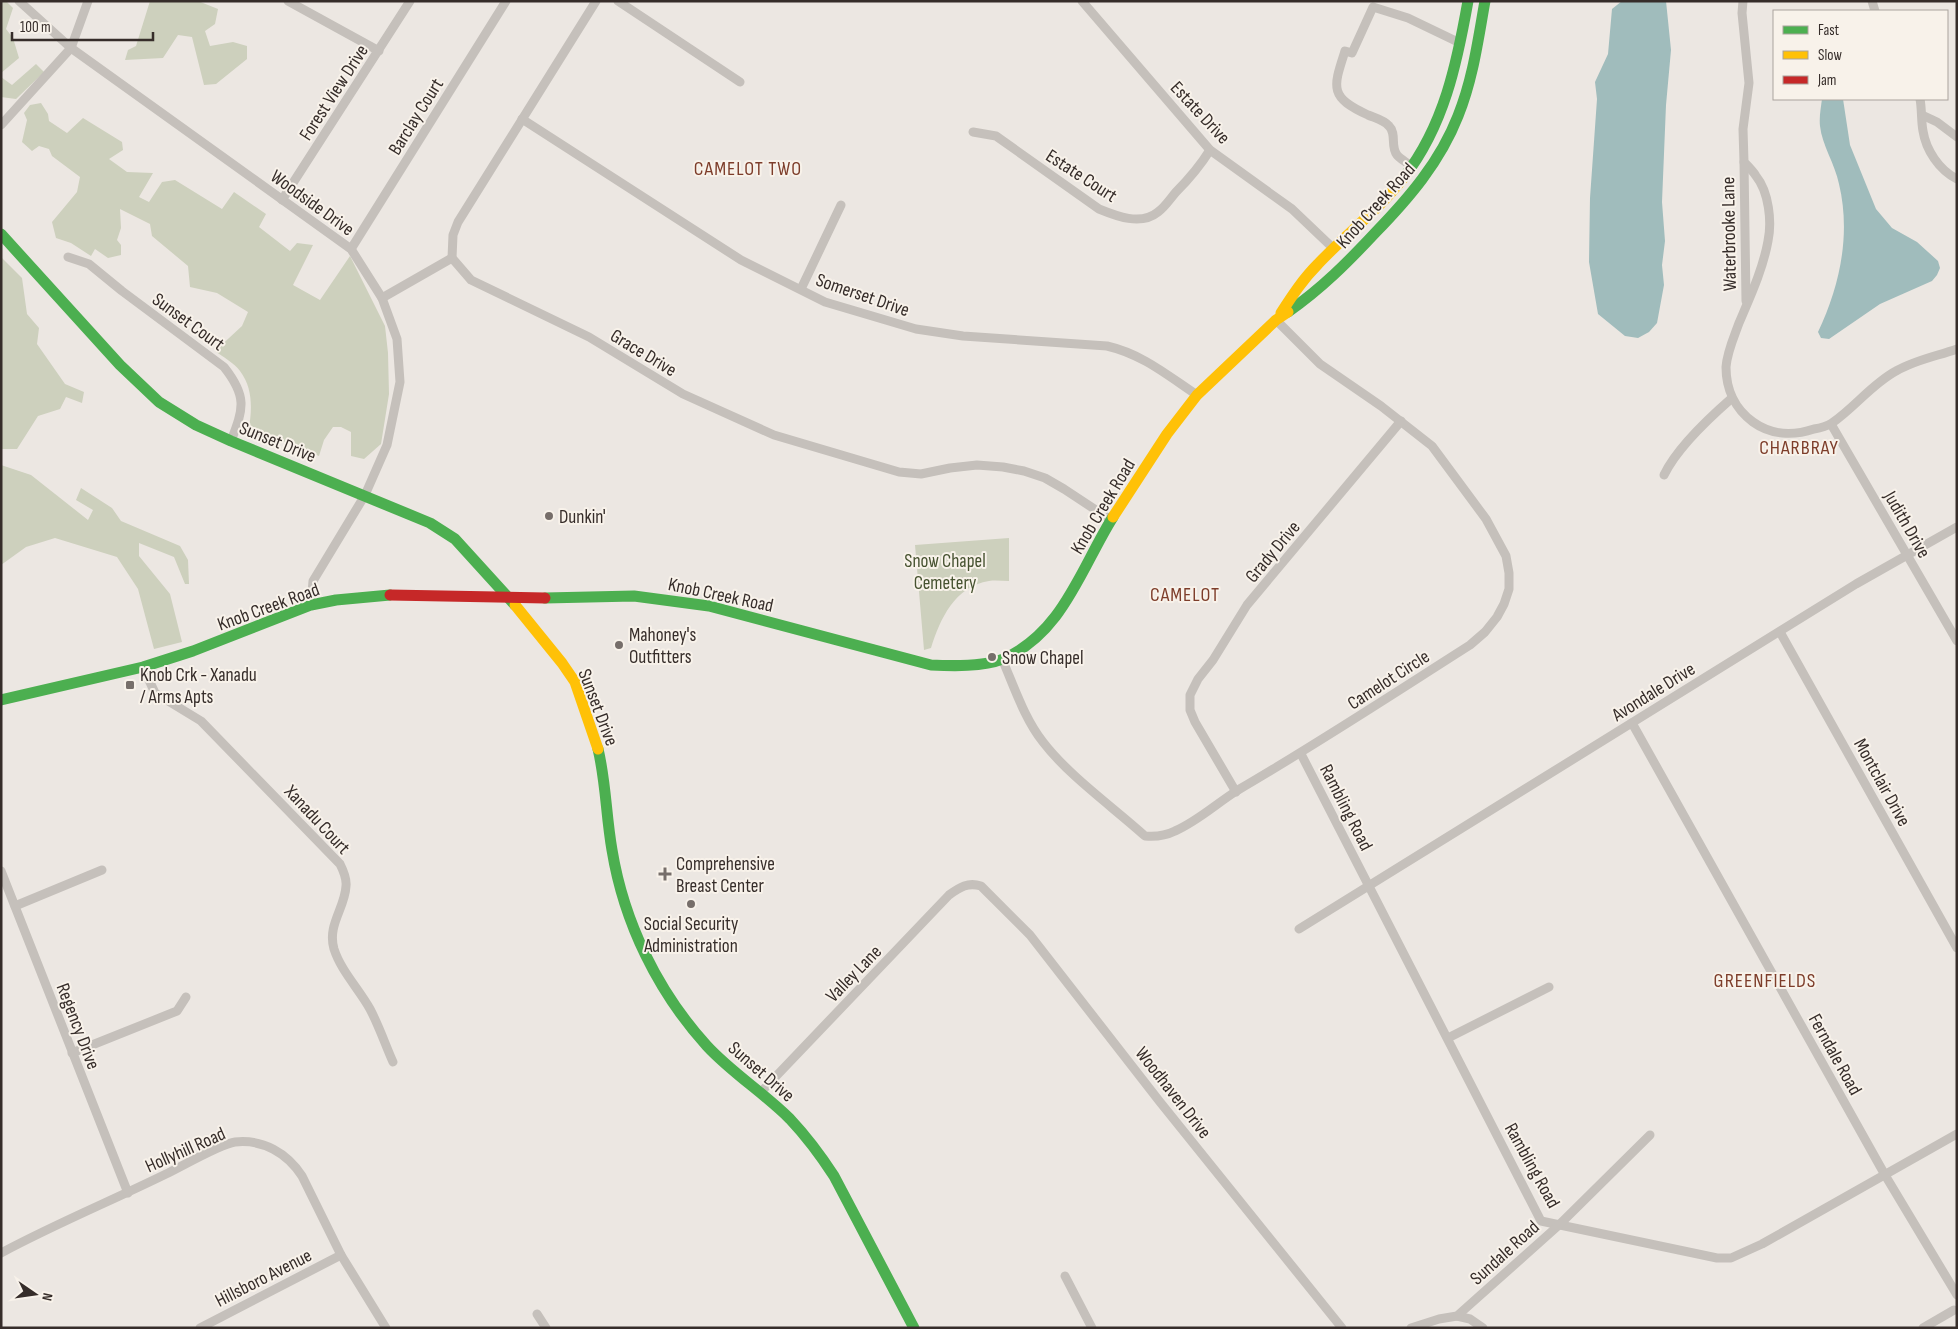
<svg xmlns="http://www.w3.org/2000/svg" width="1958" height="1329" viewBox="0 0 1958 1329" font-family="'Sofia Sans Condensed',sans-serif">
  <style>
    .green { fill: #cdd0bd }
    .water { fill: #a0bcbc }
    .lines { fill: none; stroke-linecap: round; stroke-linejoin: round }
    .street { stroke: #c5c0bb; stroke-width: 9 }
    .fast { stroke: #4caf50; stroke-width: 11 }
    .slow { stroke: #ffc107; stroke-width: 11 }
    .jam { stroke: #c62828; stroke-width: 11 }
    .poi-dot { fill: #766e6a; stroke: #f8f2ea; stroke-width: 2 }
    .labels { text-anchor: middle; stroke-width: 4; stroke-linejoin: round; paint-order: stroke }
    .street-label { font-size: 19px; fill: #362d2a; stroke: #f8f2ea }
    .poi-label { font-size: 19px; fill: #362d2a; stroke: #f8f2ea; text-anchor: start }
    .park-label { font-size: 19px; fill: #465230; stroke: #f8f2ea }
    .neighbourhood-label { font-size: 20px; letter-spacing: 1px; fill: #7d3d2a; stroke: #f8f2ea }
  </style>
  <rect width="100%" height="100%" fill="#ece7e2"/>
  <g class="green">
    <polygon points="1,1 6,1 13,8 6,29 13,38 19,58 1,73"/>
    <polygon points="150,1 198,1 218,9 215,24 205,31 210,46 233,42 247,46 247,59 216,84 204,85 192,37 178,35 163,58 125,60 128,50 136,46"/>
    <polygon points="36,64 44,72 16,99 1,97 1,77 12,85"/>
    <path d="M 41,103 L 48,114 L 49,121 L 67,133 L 83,118 L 122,142 L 123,150 L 109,159 L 127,172 L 153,173 L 139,197 L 149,202 L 162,182 L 175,180 L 222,209 L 234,192 L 266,214 L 259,227 L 290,251 L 297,243 L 313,245 L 293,285 L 320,300 L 350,256 L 385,326 L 388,353 L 389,394 L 381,444 L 364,459 L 351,456 L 351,432 L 341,427 L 333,427 L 324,440 L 319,456 L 249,428 C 252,409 253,388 240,371 C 234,363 223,357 215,351 L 242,326 L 248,312 L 217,293 L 190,287 L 188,266 L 152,236 L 150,224 L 120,209 L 121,228 L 117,240 L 121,245 L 121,255 L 108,258 L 95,249 L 91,256 L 71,243 L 56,238 L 52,222 L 77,192 L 80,177 L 52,156 L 49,149 L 39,146 L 32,151 L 22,142 L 27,120 L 24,113 L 30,105 Z"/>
    <polygon points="1,257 22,278 27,314 39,328 37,344 65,384 84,392 82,403 66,397 60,409 38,416 17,449 1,449"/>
    <polygon points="1,465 31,475 88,520 93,510 76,500 81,488 112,508 121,521 180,546 188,560 189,584 185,584 174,557 139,543 139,556 170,594 182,642 154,649 138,589 117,557 55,538 26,547 1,565"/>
    <path d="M 1009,538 L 1009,581 C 1002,581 995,580 989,581 C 955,586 940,619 931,648 L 924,650 L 915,545 Z"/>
  </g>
  <g class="water">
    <polygon points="1622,1 1666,1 1671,50 1666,105 1662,202 1665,241 1662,265 1664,285 1657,323 1649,332 1638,338 1625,336 1598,314 1589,262 1590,198 1597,99 1595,82 1608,54 1612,9"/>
    <path d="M 1822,99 L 1843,99 L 1850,145 L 1876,209 L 1892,228 L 1917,242 L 1938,261 L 1940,268 L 1937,275 L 1932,281 L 1880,304 L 1829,339 L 1821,338 L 1818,332 C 1840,286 1851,234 1839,184 C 1835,164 1822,145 1820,126 C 1819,117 1821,107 1822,99 Z"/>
  </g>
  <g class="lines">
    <g class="street">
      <polyline points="19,1 71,48 351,249 382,298 397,339 400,382 387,445 365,495 313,581 311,605"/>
      <polyline points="288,1 379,51"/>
      <polyline points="596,1 458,222 453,235 452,258 471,280 589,337 683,394 774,435 899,472 921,474 950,468 977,465 1003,467 1024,471 1045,478 1064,489 1111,520"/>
      <polyline points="618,1 740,82"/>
      <polyline points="1082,1 1210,150 1292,209 1334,249"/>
      <path d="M 1743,1 L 1742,13 L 1749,83 L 1743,129 L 1744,162 C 1748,166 1753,171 1756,176 C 1769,192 1772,222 1768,241 C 1763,269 1750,297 1739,323 C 1734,337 1727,352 1726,367 C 1726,389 1735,409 1753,422 C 1771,435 1793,436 1814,429 C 1820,428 1827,426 1832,423 C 1855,407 1872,384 1896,371 C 1915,360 1937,356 1957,349"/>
      <polyline points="1872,1 1875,11"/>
      <path d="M 1920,99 C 1922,109 1921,121 1923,131 C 1926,150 1939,170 1957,179"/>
      <polyline points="1922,115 1937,122 1957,137"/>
      <path d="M 522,119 L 741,260 L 825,302 L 916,329 L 963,336 L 1107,346 C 1142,354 1167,375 1197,395"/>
      <polyline points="1,125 71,48 88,1"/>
      <path d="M 973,132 L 996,136 L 1099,209 C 1116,216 1141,226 1158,212 C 1165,207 1170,199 1176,192 C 1189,179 1200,166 1210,150"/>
      <polyline points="1744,162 1746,301"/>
      <path d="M 1412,167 C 1408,163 1400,159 1397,155 C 1390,146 1397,134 1389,126 C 1384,120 1375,118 1368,115 C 1329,97 1333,88 1345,51 L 1352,53 L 1373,7 L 1408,18 L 1460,43"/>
      <polyline points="282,200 410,1"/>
      <polyline points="351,249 506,1"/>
      <path d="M 68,257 L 89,264 L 122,291 L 224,367 C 247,396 244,408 231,441"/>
      <polyline points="801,289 841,205"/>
      <polyline points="382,298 452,258"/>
      <polyline points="1831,424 1957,641"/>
      <path d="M 1664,475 C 1677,448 1709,418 1732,398"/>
      <polyline points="1780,632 1957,948"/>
      <path d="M 1002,659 C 1014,686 1024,718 1043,742 C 1069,776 1113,807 1145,836 C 1156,837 1165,836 1175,831 C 1198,821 1217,803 1238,790 C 1317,744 1393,694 1470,645 L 1485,632 L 1497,617 L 1504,604 L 1509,589 L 1509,573 L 1506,556 L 1486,519 L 1432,446 L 1381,406 L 1320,364 L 1276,320"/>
      <path d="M 143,667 L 155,693 L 201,721 L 340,864 C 343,870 347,878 346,886 C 345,908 327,925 334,949 C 341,971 359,989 370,1009 C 379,1026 385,1044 393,1062"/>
      <polyline points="1632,723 1885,1175 1957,1295"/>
      <polyline points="1301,754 1541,1221 1717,1258 1731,1258 1762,1244 1957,1134"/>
      <polyline points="1236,792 1195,722 1190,710 1190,695 1198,679 1213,660 1247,605 1401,421"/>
      <polyline points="1,871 128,1193"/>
      <polyline points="15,906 102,870"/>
      <polyline points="1299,929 1856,584 1957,527"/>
      <polyline points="1448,1038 1549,987"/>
      <polyline points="72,1053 177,1011 186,997"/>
      <path d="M 761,1092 L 949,895 C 960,887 968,882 981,886 L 1030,935 L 1160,1102 L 1342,1328"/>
      <path d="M 1,1253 C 55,1224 111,1201 166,1174 C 181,1167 220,1144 235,1142 C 263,1139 287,1153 302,1176 L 341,1255 L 386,1328"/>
      <polyline points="1065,1276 1092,1328"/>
      <polyline points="537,1314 546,1328"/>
      <polyline points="1457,1316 1470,1319 1483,1328"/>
      <polyline points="200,1328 341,1255"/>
      <polyline points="1411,1328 1439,1319 1457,1316 1559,1225 1650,1135"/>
      <polyline points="1923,1328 1954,1310"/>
    </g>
    <g class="fast">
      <path d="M 1404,177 C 1444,126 1457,63 1468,1"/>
      <polyline points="1,234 120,365 159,402 196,425 231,441 430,523 455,539 515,605"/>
      <path d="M 1288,312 C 1322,288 1347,263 1375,233 C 1409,198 1440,162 1458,116 C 1473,79 1478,40 1485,1"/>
      <path d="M 545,598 L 634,596 L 709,606 L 931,665 C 952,666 983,667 1003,659 C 1063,633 1081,568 1113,517"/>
      <polyline points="1,700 143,667 193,651 311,605 336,600 390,595"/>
      <path d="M 598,749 C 606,782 606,816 612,850 C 624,923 658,992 707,1046 C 732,1073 764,1093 790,1119 C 806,1136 821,1156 834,1176 L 914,1328"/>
    </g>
    <g class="slow">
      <path d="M 1281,313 C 1292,296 1303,279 1318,264 C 1346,234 1379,210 1404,177"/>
      <polyline points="1113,517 1167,434 1197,395 1276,320 1288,312"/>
      <polyline points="515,605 562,663 575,682 598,749"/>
    </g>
    <polyline class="jam" points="390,595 545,598"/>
  </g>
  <g class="poi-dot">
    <circle cx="549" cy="516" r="5"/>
    <circle cx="619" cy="645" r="5"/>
    <circle cx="992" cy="657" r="5"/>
    <rect x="125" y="680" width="10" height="10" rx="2.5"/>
    <path d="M662.5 866.5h5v5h5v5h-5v5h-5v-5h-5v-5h5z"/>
    <circle cx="691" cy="904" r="5"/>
  </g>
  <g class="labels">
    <g class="street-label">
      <text transform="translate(333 92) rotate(-57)" y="7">Forest View Drive</text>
      <text transform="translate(1201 112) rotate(47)" y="7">Estate Drive</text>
      <text transform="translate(415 116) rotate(-58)" y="7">Barclay Court</text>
      <text transform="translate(1082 175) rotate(33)" y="7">Estate Court</text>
      <text transform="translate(313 202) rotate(36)" y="7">Woodside Drive</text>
      <text transform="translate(1375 205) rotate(-48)" y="7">Knob Creek Road</text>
      <text transform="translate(1728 234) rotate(-91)" y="7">Waterbrooke Lane</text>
      <text transform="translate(863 294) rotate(19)" y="7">Somerset Drive</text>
      <text transform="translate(189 321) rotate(36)" y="7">Sunset Court</text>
      <text transform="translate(644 352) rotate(31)" y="7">Grace Drive</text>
      <text transform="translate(278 441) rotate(22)" y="7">Sunset Drive</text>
      <text transform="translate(1102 506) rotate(-59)" y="7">Knob Creek Road</text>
      <text transform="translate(1908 524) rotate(60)" y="7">Judith Drive</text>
      <text transform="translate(1272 551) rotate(-50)" y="7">Grady Drive</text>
      <text transform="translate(721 594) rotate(12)" y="7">Knob Creek Road</text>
      <text transform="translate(268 606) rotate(-20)" y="7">Knob Creek Road</text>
      <text transform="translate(1388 679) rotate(-33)" y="7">Camelot Circle</text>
      <text transform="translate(1653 691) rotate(-32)" y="7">Avondale Drive</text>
      <text transform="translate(599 707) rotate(69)" y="7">Sunset Drive</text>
      <text transform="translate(1883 782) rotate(61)" y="7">Montclair Drive</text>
      <text transform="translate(1347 807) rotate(63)" y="7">Rambling Road</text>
      <text transform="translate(318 819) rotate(47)" y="7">Xanadu Court</text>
      <text transform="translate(853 973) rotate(-46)" y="7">Valley Lane</text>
      <text transform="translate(79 1026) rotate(69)" y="7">Regency Drive</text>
      <text transform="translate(1836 1054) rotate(61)" y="7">Ferndale Road</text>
      <text transform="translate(762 1071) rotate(41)" y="7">Sunset Drive</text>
      <text transform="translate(1174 1092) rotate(52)" y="7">Woodhaven Drive</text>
      <text transform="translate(185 1149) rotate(-24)" y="7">Hollyhill Road</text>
      <text transform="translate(1533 1165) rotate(61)" y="7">Rambling Road</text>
      <text transform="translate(1504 1252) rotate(-42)" y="7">Sundale Road</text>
      <text transform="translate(263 1277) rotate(-27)" y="7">Hillsboro Avenue</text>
    </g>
    <g class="poi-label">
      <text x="559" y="523">Dunkin'</text>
      <text x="629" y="641">Mahoney's<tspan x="629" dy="22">Outfitters</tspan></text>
      <text x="1002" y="664">Snow Chapel</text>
      <text x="140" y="681">Knob Crk - Xanadu<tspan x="140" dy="22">/ Arms Apts</tspan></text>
      <text x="676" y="870">Comprehensive<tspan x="676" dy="22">Breast Center</tspan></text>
      <text x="691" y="930" text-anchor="middle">Social Security<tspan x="691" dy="22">Administration</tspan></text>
    </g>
    <g class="park-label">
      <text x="945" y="567">Snow Chapel<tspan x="945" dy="22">Cemetery</tspan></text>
    </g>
    <g class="neighbourhood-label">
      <text x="748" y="175">CAMELOT TWO</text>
      <text x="1799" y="454">CHARBRAY</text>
      <text x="1185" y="601">CAMELOT</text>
      <text x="1765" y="987">GREENFIELDS</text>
    </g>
  </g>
  <rect width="1958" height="1329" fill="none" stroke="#362d2a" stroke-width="5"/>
  <rect x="1773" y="10" width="175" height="90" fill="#f8f2ea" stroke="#aaa39d"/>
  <rect x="1783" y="26" width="25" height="8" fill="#4caf50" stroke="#aaa39d"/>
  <text x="1818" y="35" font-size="15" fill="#362d2a">Fast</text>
  <rect x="1783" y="51" width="25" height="8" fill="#ffc107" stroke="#aaa39d"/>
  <text x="1818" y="60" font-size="15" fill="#362d2a">Slow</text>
  <rect x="1783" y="76" width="25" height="8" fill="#c62828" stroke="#aaa39d"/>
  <text x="1818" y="85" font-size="15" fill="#362d2a">Jam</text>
  <g transform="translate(35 1294) rotate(103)" stroke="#f8f2ea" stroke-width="4" paint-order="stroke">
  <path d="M0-4L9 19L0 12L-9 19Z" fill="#362d2a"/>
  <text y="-8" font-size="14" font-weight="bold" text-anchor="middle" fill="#362d2a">N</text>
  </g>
  <path d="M12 32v8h141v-8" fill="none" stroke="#362d2a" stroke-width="2.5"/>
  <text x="20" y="32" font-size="15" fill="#362d2a" stroke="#f8f2ea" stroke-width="4" paint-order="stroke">100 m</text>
</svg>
